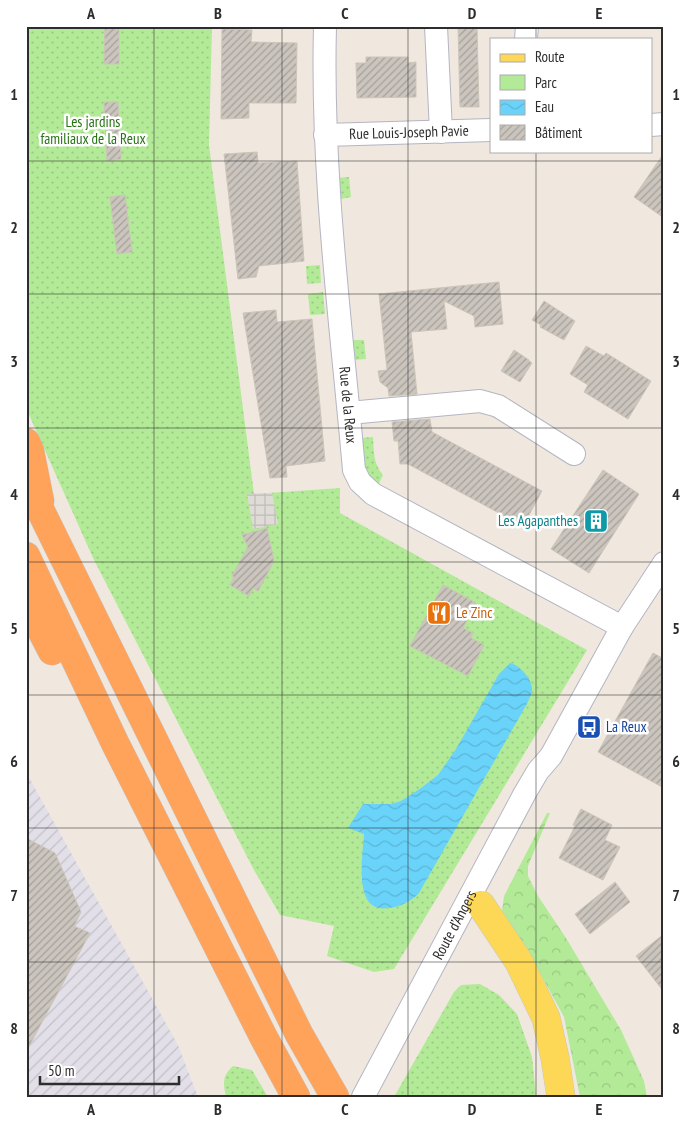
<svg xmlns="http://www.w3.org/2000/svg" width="690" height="1123" viewBox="0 0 690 1123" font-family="'PT Sans Narrow',sans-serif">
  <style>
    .industrial { fill: url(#industrial-furrows) }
    .green { fill: url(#green-dots) }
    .forest { fill: url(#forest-crowns) }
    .plaza { fill: url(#plaza-grid) }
    .water { fill: url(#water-waves) }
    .building { fill: url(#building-hatch); stroke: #ccc5b8 }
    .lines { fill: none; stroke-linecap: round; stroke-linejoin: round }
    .minor-casing { stroke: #b3b5c2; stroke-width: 24 }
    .major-casing { stroke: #c8c8c8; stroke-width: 29 }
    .highway-casing { stroke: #c8c8c8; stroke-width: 29 }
    .minor { stroke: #fff; stroke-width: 22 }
    .major { stroke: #fdd756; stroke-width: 28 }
    .highway { stroke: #ffa25a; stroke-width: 28 }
    .grid { fill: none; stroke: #2d2d2d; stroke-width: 1; stroke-opacity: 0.55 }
    .labels { text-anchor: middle; stroke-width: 5; stroke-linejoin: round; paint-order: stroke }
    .park-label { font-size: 15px; fill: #277314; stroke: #fff }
    .street-label { font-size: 15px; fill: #2d2d2d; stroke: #fff }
    .culture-label { font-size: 15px; fill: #0d838f; stroke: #fff; text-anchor: end }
    .food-label { font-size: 15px; fill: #c56008; stroke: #fff; text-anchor: start }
    .transit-label { font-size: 15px; fill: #164399; stroke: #fff; text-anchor: start }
    .neatline { fill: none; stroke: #2d2d2d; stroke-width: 2 }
    .grid-label { font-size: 16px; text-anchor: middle; font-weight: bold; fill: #2d2d2d }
  </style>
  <defs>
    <pattern id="industrial-furrows" width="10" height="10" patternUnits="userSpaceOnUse" patternTransform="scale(1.25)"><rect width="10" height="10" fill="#e2dfe8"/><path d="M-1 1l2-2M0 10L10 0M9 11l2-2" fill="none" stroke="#c2c0c7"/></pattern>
    <pattern id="green-dots" width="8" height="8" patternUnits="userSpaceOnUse" patternTransform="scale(1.25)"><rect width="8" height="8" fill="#b3ea97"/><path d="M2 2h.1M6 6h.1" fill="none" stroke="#9ac982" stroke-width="1.8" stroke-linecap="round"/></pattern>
    <pattern id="forest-crowns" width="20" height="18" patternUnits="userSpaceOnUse" patternTransform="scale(1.25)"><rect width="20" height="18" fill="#b3ea97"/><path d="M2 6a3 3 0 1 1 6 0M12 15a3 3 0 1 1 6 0" fill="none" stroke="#9ac982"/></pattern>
    <pattern id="plaza-grid" width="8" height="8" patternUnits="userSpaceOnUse" patternTransform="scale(1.25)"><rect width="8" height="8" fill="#dfdbd6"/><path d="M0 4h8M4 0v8" fill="none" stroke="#c0bcb8"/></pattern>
    <pattern id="water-waves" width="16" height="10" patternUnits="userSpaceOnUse" patternTransform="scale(1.25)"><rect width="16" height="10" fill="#6ad3fa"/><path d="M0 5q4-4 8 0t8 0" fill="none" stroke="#5cb5d7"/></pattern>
    <pattern id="building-hatch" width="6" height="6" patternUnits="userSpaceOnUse" patternTransform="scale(1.25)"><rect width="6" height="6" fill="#cbc5be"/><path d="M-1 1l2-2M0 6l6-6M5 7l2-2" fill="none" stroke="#a5a09b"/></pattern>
  </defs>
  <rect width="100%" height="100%" fill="#f0e8df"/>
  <polygon class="industrial" points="26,772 178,1045 198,1097 26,1097"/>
  <g class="green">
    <polygon points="26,26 212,26 209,145 254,494 340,488 340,513 587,650 394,969 374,972 327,956 334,926 280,915 254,870 94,560 26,408"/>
    <polygon points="349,177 351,197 336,200 335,178"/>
    <polygon points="320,265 321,283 307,284 306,266"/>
    <polygon points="323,292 325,314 310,315 308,294"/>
    <polygon points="350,340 364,340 366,359 353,360"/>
    <path d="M 373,437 C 374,452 373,463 383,475 L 377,488 L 366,478 L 359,438 Z"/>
    <polygon points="480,984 499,995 517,1014 532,1057 536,1097 394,1097 454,992 461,985"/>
    <path d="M 233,1066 L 252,1070 L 268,1097 L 226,1097 C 223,1083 222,1076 233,1066 Z"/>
  </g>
  <polygon class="forest" points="547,813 550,813 528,866 528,876 538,896 566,938 621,1030 644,1081 647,1097 580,1097 564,1017 529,953 502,911 504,896"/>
  <polygon class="plaza" points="272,493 278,524 253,529 247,494"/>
  <path class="water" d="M 510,663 C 520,665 533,680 532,690 C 532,694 529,698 528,702 L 419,893 C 410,902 400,907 388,908 C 352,914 363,855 364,834 L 348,828 L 363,804 L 391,804 L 401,801 L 421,788 L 438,775 L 456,749 L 499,674 Z"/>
  <g class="building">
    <polygon points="105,26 119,26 119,64 104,64"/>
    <polygon points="458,26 477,26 479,107 460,107"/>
    <polygon points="222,29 252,30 251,42 297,43 296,103 249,103 249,118 221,119"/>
    <polygon points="366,57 408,57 408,63 416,62 416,97 357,98 356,63 366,63"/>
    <polygon points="104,102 118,102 121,159 107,161"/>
    <polygon points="257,152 258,163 297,161 304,261 259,266 256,277 238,279 224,154"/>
    <polygon points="664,153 664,218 634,197"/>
    <polygon points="125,195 132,252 117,254 110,197"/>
    <polygon points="499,282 503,324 475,327 474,316 444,301 447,329 411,332 417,394 389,396 388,388 380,382 378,371 387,370 379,294"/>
    <polygon points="544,301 575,321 564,340 540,327 541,325 532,320"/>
    <polygon points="276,310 277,322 312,319 325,461 286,466 287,477 270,478 243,313"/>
    <polygon points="586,346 604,356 606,353 651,381 628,419 584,392 588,385 570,374"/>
    <polygon points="514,350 529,360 529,361 532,363 520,382 501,371"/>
    <polygon points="430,419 432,432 542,491 523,526 408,464 400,464 398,441 394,441 392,422"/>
    <polygon points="603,470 639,494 589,573 551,549"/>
    <polygon points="267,528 274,561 258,591 253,588 249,596 230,585 234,577 232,576 248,547 242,535"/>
    <polygon points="443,585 476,603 463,628 473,633 471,638 484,645 468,676 410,646"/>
    <polygon points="653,653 664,659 664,788 598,752"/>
    <polygon points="581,809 612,825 605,840 620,847 603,880 559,858 575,826 573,825"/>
    <polygon points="26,838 55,853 81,912 74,926 90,933 26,1052"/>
    <polygon points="615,882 630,902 590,934 575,914"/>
    <polygon points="664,934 664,992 636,956"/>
  </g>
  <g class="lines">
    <defs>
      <g id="minor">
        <path id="s1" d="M 325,26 C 321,175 341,322 354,470 L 360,482 L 373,494 L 622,627"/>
        <polyline points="436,26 441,132"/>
        <polyline points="526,39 527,26"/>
        <polyline points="651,125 664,124"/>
        <path id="s2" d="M 325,135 L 491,130"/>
        <polyline points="349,413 480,401 498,406 574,454"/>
        <path id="s3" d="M 363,1097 L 525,793 L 538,771 L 551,756 L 622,627 L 664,563"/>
      </g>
      <polyline id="major" points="481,905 519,962 546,1018 555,1058 561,1097"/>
      <g id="highway">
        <polyline points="26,442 30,451 40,501"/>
        <polyline points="26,481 299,1034 335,1097"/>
        <polyline points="26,556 115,743 264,1038 296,1097"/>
        <polyline points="26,601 52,651"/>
      </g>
    </defs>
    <use href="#minor" class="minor-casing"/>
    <use href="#major" class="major-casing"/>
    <use href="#highway" class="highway-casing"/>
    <use href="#minor" class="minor"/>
    <use href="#major" class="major"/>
    <use href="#highway" class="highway"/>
  </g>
  <path class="grid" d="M 154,26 L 154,1097M 282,26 L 282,1097M 408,26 L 408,1097M 536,26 L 536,39M 536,151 L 536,1097M 26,161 L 664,161M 26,294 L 664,294M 26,428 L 664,428M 26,562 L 664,562M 26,695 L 664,695M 26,828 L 664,828M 26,962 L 664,962"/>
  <defs>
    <symbol id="building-square" viewBox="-11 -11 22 22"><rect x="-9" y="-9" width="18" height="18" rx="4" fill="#0f9aa8" stroke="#fff"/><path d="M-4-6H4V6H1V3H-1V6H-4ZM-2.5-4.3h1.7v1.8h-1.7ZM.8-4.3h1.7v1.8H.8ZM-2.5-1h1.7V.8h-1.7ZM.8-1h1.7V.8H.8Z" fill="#fff"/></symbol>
    <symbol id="restaurant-square" viewBox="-11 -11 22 22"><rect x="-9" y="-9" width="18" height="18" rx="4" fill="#e8710a" stroke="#fff"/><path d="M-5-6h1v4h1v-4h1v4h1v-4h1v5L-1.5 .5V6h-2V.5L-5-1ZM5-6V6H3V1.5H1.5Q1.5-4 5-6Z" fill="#fff"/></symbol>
    <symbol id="bus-square" viewBox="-11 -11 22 22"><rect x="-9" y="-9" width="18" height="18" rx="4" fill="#1a4fb4" stroke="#fff"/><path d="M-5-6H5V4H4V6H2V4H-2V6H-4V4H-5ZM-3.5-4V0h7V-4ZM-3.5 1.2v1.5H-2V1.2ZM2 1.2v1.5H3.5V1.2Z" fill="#fff"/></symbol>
  </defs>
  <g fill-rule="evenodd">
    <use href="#building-square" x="582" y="507" width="28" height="28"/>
    <use href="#restaurant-square" x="425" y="599" width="28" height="28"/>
    <use href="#bus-square" x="575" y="713" width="28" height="28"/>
  </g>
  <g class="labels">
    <g class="park-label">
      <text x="93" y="127">Les jardins<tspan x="93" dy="17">familiaux de la Reux</tspan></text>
    </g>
    <g class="street-label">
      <text dy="5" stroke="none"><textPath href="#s2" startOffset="84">Rue Louis-Joseph Pavie</textPath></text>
      <text dy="5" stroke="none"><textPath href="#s1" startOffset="380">Rue de la Reux</textPath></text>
      <text dy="5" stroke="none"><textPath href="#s3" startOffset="195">Route d’Angers</textPath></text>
    </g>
    <g class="culture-label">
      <text x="578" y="526">Les Agapanthes</text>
    </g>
    <g class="food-label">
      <text x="456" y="618">Le Zinc</text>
    </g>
    <g class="transit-label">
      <text x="606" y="732">La Reux</text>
    </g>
  </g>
  <rect width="690" height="1123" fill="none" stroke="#ffffff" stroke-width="55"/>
  <rect x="490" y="38" width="162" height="115" fill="#ffffff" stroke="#ababab"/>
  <rect x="500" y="54" width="25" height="8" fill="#fdd756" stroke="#ababab"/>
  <text x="535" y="62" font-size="15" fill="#2d2d2d">Route</text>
  <rect x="500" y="75" width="25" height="15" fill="#b3ea97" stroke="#ababab"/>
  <text x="535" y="88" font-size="15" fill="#2d2d2d">Parc</text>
  <rect x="500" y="100" width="25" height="15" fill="url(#water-waves)" stroke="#ababab"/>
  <text x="535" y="112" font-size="15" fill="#2d2d2d">Eau</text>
  <rect x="500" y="125" width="25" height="15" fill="url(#building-hatch)" stroke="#ababab"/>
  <text x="535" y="138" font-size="15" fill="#2d2d2d">Bâtiment</text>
  <path d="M40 1076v8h139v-8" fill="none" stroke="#2d2d2d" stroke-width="2.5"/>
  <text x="48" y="1076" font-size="15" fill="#2d2d2d" stroke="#ffffff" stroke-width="4" paint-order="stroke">50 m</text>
  <rect x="28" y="28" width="634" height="1068" class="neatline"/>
  <g class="grid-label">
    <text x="91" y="19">A</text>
    <text x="218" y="19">B</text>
    <text x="345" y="19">C</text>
    <text x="472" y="19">D</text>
    <text x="599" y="19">E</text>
    <text x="14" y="100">1</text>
    <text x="676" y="100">1</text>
    <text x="14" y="233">2</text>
    <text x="676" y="233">2</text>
    <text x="14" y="367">3</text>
    <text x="676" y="367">3</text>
    <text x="14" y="500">4</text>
    <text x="676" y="500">4</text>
    <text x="14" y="634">5</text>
    <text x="676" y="634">5</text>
    <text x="14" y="767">6</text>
    <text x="676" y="767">6</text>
    <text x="14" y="901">7</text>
    <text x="676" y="901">7</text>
    <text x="14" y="1034">8</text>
    <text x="676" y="1034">8</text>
    <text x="91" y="1115">A</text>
    <text x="218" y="1115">B</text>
    <text x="345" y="1115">C</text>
    <text x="472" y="1115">D</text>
    <text x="599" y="1115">E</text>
  </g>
</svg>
